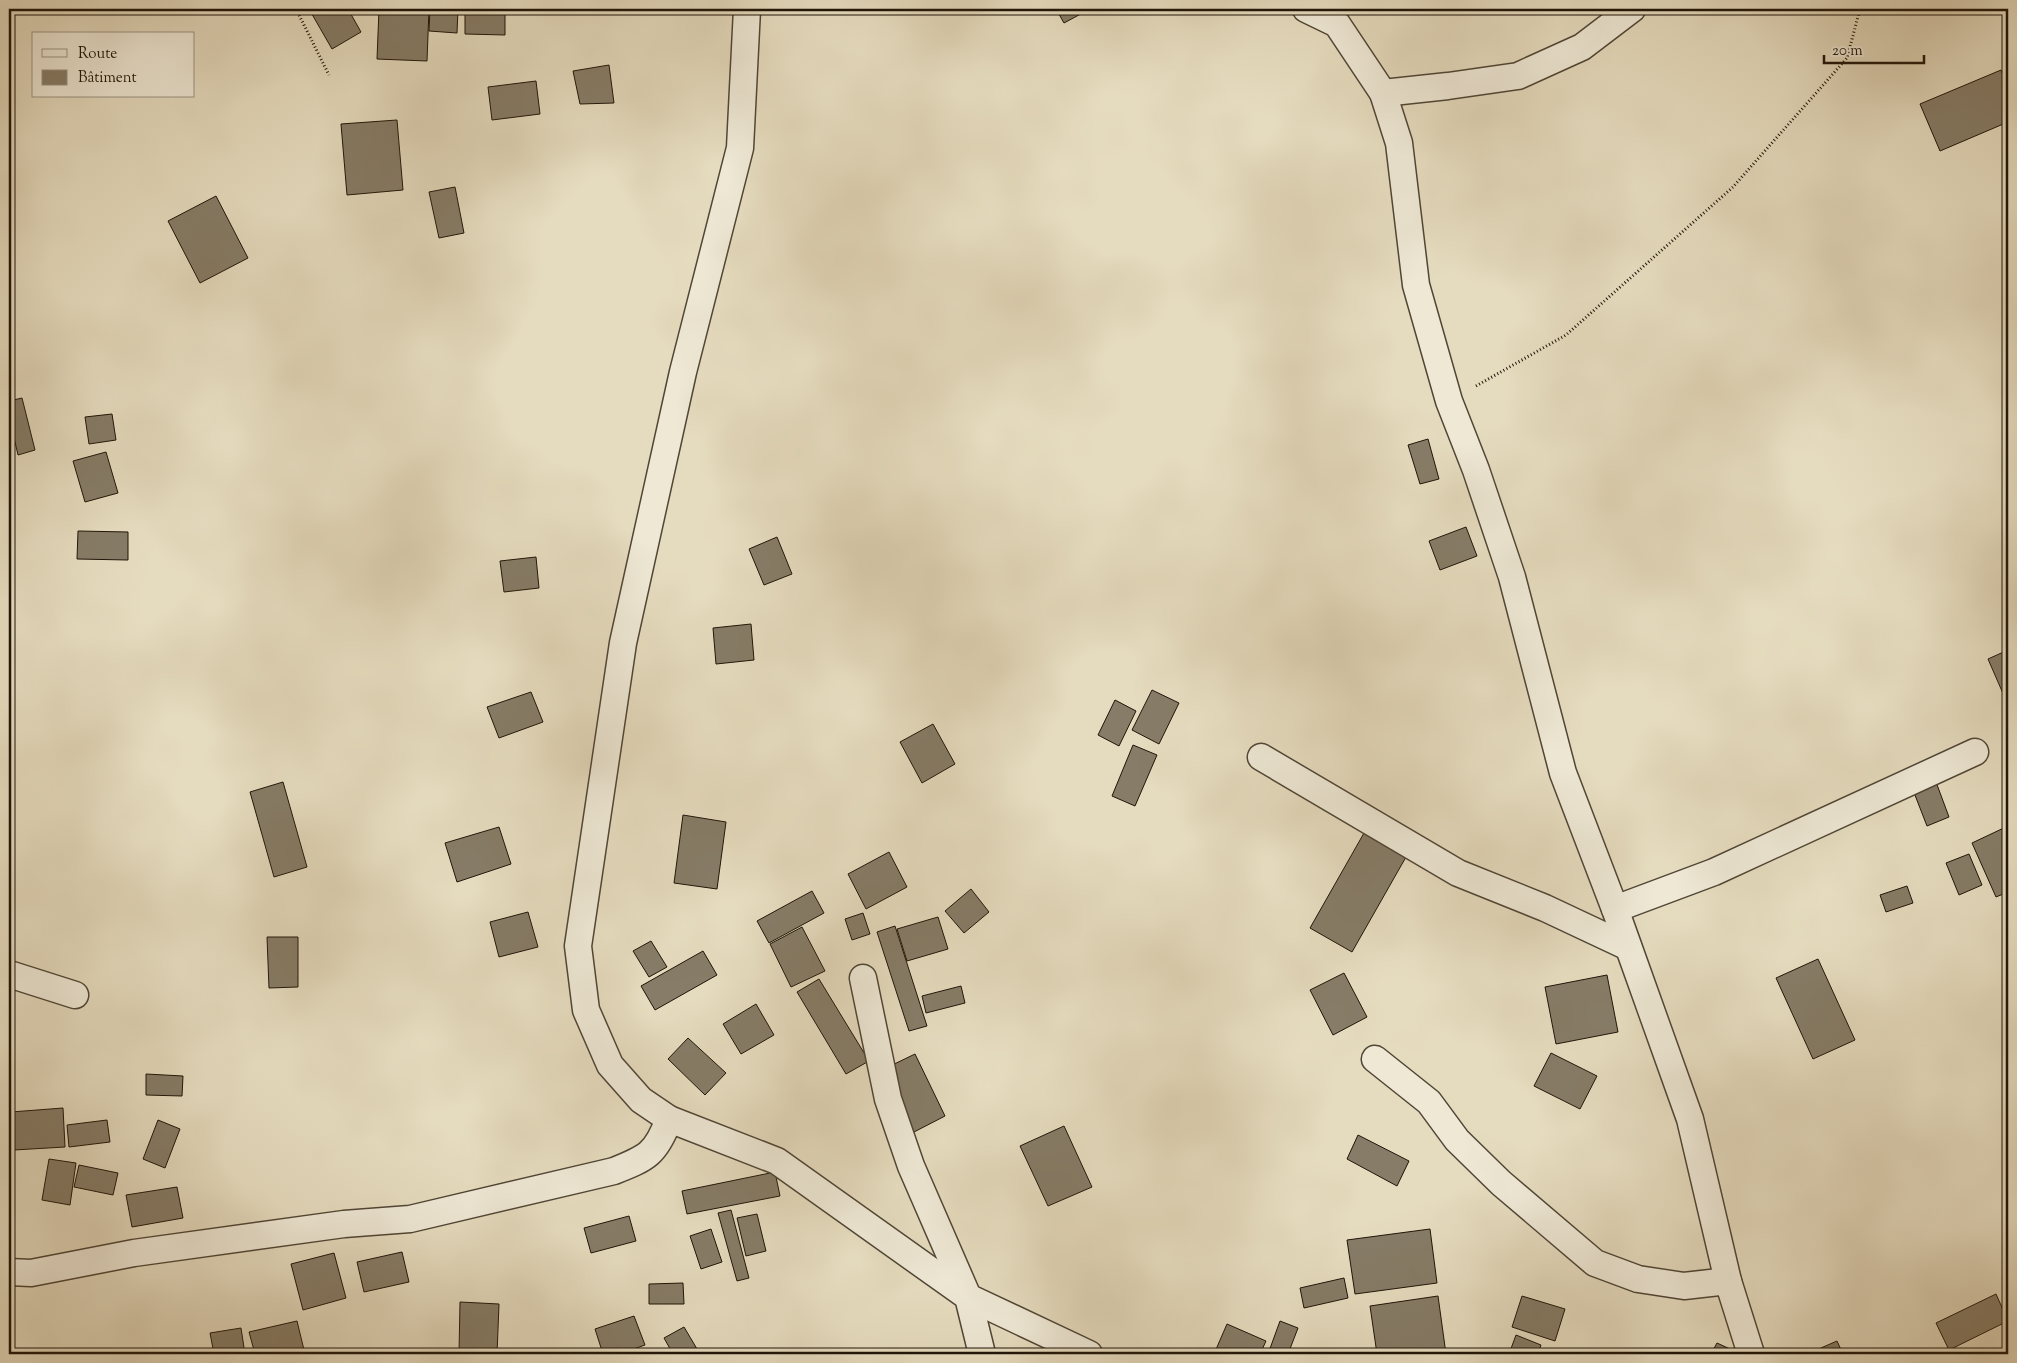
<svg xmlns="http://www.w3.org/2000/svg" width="2017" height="1363" viewBox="0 0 2017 1363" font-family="'Sorts Mill Goudy',serif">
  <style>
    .building { fill: #867c67; stroke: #1f1509 }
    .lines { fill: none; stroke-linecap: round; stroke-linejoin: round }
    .minor-casing { stroke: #504636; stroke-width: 29 }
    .path { stroke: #1f1509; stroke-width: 3; stroke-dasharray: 1 2.5; stroke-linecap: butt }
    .minor { stroke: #eee8d5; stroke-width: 26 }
  </style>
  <rect width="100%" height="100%" fill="#e5dbbe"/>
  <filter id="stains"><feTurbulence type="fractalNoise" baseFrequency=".004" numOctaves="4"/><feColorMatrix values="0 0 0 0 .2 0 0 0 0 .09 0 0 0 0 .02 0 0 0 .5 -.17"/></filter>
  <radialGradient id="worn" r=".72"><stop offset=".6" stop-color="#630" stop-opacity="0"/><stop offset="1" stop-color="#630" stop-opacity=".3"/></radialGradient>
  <g class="building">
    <polygon points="309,9 348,9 361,32 332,49"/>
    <polygon points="379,9 429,9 427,61 377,59"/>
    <polygon points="430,9 458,9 457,33 429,31"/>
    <polygon points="465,9 505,9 505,35 465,34"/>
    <polygon points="1056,9 1090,9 1064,23"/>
    <polygon points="609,65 614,103 580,104 573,71"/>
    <polygon points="2001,70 2008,88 2008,122 1940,151 1920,104"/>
    <polygon points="536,81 540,114 492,120 488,87"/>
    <polygon points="397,120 403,190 347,195 341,124"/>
    <polygon points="455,187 464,233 439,238 429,192"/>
    <polygon points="216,196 248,258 200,283 168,221"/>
    <polygon points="22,398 35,450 18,455 9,416 9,401"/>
    <polygon points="112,414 116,440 89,444 85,417"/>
    <polygon points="1428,439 1439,479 1420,484 1408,445"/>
    <polygon points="106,452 118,493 85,502 73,461"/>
    <polygon points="1466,527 1477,556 1440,570 1429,541"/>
    <polygon points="78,531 128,532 128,560 77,559"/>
    <polygon points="777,537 792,574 764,585 749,549"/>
    <polygon points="536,557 539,588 504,592 500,561"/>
    <rect x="2004" y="621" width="4" height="16"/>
    <polygon points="751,624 754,660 716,664 713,628"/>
    <polygon points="2008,650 2008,705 1988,659"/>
    <polygon points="1152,690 1179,703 1159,744 1132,730"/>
    <polygon points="531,692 543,722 499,738 487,707"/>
    <polygon points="1115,700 1136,711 1119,746 1098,735"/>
    <polygon points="933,724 955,764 922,783 900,742"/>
    <polygon points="1133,745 1157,755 1135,806 1112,796"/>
    <polygon points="283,782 307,867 274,877 250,792"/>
    <polygon points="1936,782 1949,817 1927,826 1913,790"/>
    <polygon points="683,815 726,822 717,889 674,883"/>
    <polygon points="2008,826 2008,892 1996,897 1972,843"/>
    <polygon points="499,827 511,864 457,882 445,843"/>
    <polygon points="1364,833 1406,857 1352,952 1310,928"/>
    <polygon points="889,852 907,887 866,909 848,874"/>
    <polygon points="1969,854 1982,885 1959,895 1946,863"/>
    <polygon points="1907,886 1913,903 1886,912 1880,895"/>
    <polygon points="971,889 989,912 964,933 945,911"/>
    <polygon points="812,891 824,913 769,943 757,921"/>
    <polygon points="528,912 538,947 499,957 490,922"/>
    <polygon points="863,913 870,934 852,940 845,919"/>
    <polygon points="938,917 948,949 907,961 897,929"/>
    <polygon points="895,926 927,1026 909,1031 877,932"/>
    <polygon points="802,927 825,971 791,987 770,944"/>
    <polygon points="267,937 298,937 298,987 269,988"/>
    <polygon points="651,941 667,967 649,977 633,951"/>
    <polygon points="703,951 717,975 655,1010 641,986"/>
    <polygon points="1818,959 1855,1040 1813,1059 1776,978"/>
    <polygon points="1344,973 1367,1017 1333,1035 1310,990"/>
    <polygon points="1607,975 1618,1032 1556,1044 1545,987"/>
    <polygon points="819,979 869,1061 846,1074 797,992"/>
    <polygon points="961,986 965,1003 926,1013 922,996"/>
    <polygon points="756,1004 774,1035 741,1054 723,1024"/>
    <polygon points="688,1038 726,1073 705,1095 668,1059"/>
    <polygon points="1551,1053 1597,1076 1580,1109 1534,1086"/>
    <polygon points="915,1054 945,1116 914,1132 884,1069"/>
    <polygon points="146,1074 183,1076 182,1096 146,1095"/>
    <polygon points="63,1108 65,1147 14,1150 11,1112"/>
    <polygon points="107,1120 110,1142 69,1147 67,1125"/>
    <polygon points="158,1120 180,1129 165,1168 143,1159"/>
    <polygon points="1064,1126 1092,1187 1048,1206 1020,1146"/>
    <polygon points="1358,1135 1409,1161 1397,1186 1347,1159"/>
    <polygon points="49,1159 76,1163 70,1205 42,1200"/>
    <polygon points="79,1165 118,1173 113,1195 74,1187"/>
    <polygon points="775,1172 780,1196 687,1214 682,1191"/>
    <polygon points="177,1187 183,1218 132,1227 126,1195"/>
    <polygon points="731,1210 749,1278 737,1281 718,1213"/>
    <polygon points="757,1214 766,1251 746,1256 737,1218"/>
    <polygon points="629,1216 636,1241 591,1253 584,1228"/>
    <polygon points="711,1229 722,1262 701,1269 690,1236"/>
    <polygon points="1430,1229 1437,1283 1355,1294 1347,1240"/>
    <polygon points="402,1252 409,1282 364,1292 357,1262"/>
    <polygon points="334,1253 346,1298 303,1310 291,1264"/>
    <polygon points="1344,1278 1348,1298 1304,1308 1300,1288"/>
    <polygon points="683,1283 684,1304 649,1304 649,1284"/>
    <polygon points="1996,1294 2008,1321 1949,1350 1936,1323"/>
    <polygon points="1438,1296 1446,1354 1377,1354 1370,1306"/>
    <polygon points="1522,1296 1565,1309 1555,1341 1512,1327"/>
    <polygon points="460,1302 499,1304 497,1354 459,1353"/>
    <polygon points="634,1316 645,1345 620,1354 603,1354 595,1329"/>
    <polygon points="297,1321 305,1354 255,1354 249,1332"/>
    <polygon points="1280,1321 1298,1328 1288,1354 1268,1354"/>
    <polygon points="1227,1324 1266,1341 1260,1354 1214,1354"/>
    <polygon points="684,1327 700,1354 673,1354 664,1338"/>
    <polygon points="241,1328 245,1354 214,1354 210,1333"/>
    <polygon points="1516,1335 1541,1345 1538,1354 1509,1354"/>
    <polygon points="1837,1341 1843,1354 1816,1354 1814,1351"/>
    <polygon points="1717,1343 1741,1354 1711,1354"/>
  </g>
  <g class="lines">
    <defs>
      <g id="minor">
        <polyline points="1306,9 1337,24 1383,93 1399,143 1416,285 1449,401 1476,470 1512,577 1563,773 1615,909 1690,1119 1728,1281 1751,1354"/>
        <polyline points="1383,93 1448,86 1518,76 1582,47 1632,9"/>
        <polyline points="1261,757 1458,873 1545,908 1628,947"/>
        <polyline points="1615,909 1714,872 1975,752"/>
        <polyline points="9,974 75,995"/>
        <polyline points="863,978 888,1099 911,1166 968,1297 1089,1354"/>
        <polyline points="1375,1059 1429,1102 1457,1140 1501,1183 1595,1263 1638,1279 1684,1286 1728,1281"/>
        <polyline points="669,1119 777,1161 968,1297 982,1354"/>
        <path d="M 9,1272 L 31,1273 L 134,1253 L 344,1224 L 410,1219 L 614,1171 C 647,1158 656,1154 669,1119 L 641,1100 L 610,1065 L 586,1010 L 578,946 L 623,643 L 683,372 L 740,148 L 747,9"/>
      </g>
    </defs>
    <use href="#minor" class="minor-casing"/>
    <g class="path">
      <polyline points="296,9 329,75"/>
      <polyline points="1476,386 1566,335 1733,187 1847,58 1860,9"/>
    </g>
    <use href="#minor" class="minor"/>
  </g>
  <rect width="2017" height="1363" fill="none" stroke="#e5dbbe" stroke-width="30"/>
  <rect x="10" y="10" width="1997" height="1343" fill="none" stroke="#1f1509" stroke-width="2.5"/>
  <rect x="15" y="15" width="1987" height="1333" fill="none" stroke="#1f1509"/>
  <rect x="32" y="32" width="162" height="65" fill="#eee8d5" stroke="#9b9483"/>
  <rect x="42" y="49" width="25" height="8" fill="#eee8d5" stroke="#9b9483"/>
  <text x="78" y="58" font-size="15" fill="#1f1509">Route</text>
  <rect x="42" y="70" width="25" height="15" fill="#867c67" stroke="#9b9483"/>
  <text x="78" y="82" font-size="15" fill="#1f1509">Bâtiment</text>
  <path d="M1824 55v8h100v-8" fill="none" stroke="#1f1509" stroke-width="2.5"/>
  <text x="1832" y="55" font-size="15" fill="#1f1509" stroke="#eee8d5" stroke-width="4" paint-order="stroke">20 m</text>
  <rect width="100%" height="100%" filter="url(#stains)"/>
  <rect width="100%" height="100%" fill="url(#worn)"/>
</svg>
